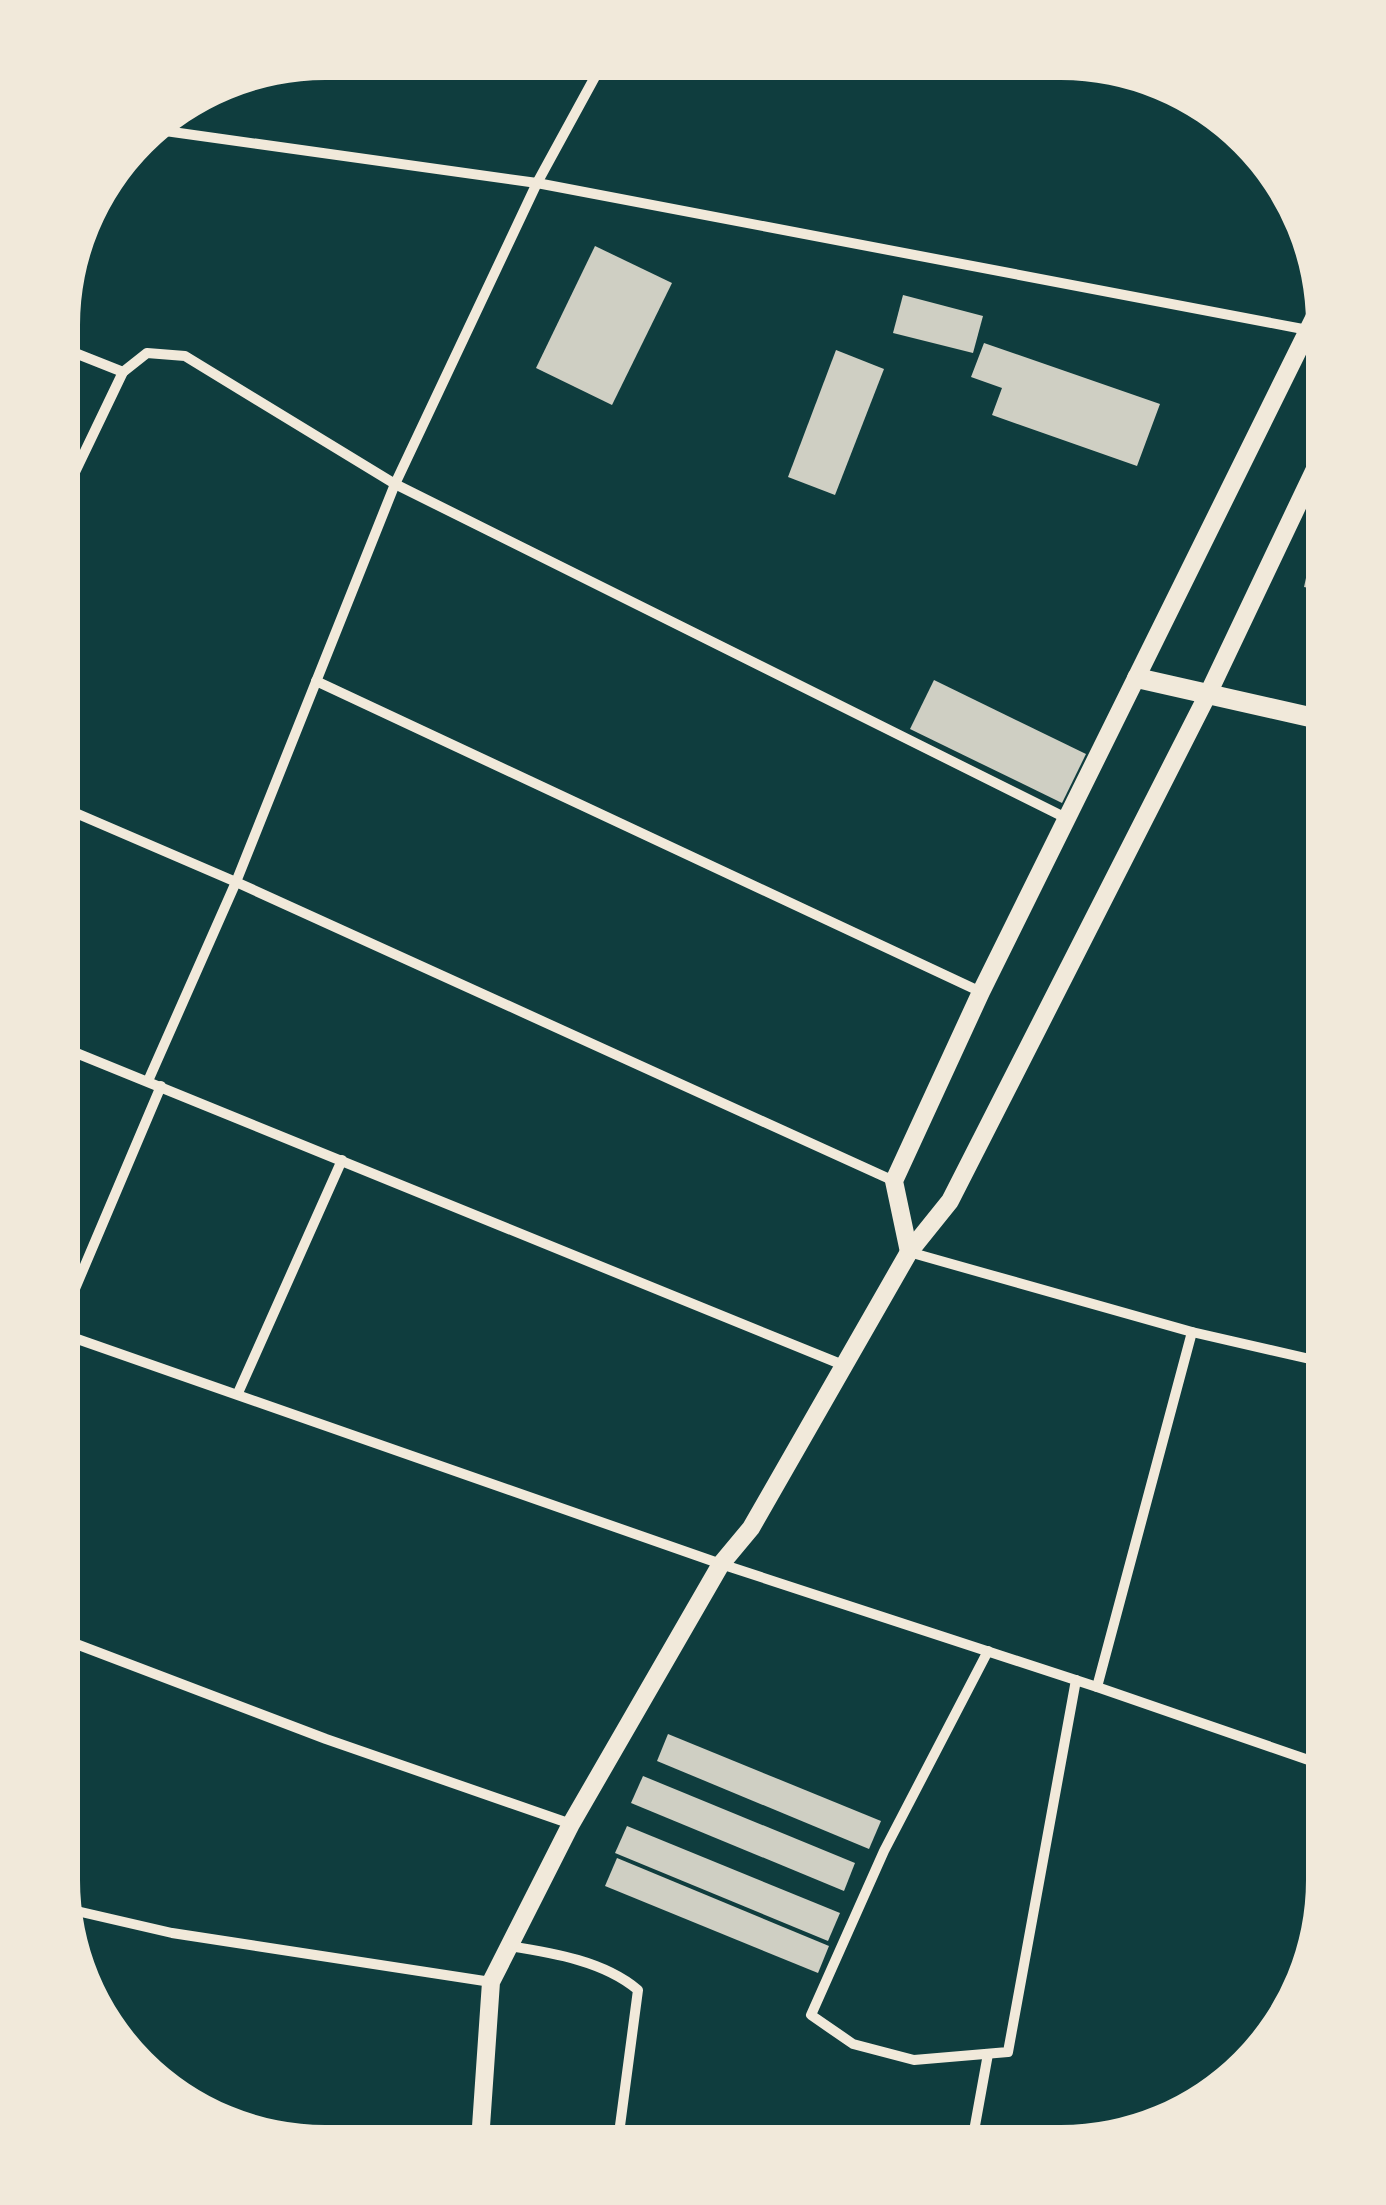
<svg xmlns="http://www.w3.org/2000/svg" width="1386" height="2205" viewBox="0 0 1386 2205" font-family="Manrope,sans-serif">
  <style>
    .building { fill: #cfcfc3 }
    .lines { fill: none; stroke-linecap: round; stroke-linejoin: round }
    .minor { stroke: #f1e9da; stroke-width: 10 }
    .tertiary { stroke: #f1e9da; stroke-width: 18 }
    .secondary { stroke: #f1e9da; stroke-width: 20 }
  </style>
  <rect width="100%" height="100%" fill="#0f3d3e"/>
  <g class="building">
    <polygon points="595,246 672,283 612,405 536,368"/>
    <polygon points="903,295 983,316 973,353 893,333"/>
    <polygon points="984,343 1160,404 1137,466 992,415 1002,388 971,377"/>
    <polygon points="836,350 884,369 835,495 788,477"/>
    <polygon points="1313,546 1323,548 1323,591 1304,587"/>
    <polygon points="934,680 1086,754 1062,803 910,729"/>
    <polygon points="668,1734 881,1821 869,1849 657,1761"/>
    <polygon points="643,1776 855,1863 844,1891 631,1803"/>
    <polygon points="627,1826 840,1913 828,1941 615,1853"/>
    <polygon points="617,1858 829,1946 818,1973 605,1886"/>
  </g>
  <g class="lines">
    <g class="minor">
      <polyline points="151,129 537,183 1308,330"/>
      <polyline points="65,349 123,372 147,353 185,356 395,484 1068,819"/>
      <polyline points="64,495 123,372"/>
      <polyline points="316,681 981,992"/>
      <polyline points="64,808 236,882 894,1181"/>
      <polyline points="64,1048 843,1365"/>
      <polyline points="148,1081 236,882 395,484 537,183 602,64"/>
      <polyline points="909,1252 1192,1332 1323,1362"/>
      <polyline points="63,1317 161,1086"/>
      <polyline points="63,1334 721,1564 1097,1687 1323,1765"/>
      <polyline points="238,1393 342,1160"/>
      <polyline points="63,1639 326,1739 571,1824"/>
      <polyline points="988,1651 884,1851 811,2015 853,2044 914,2060 1008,2052 1076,1680"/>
      <polyline points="1097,1687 1192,1332"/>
      <polyline points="68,1909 172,1933 491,1982"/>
      <path d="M 509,1946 C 553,1953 604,1961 638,1990 L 618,2141"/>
      <polyline points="972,2142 988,2054"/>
    </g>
    <g class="tertiary">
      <polyline points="909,1252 894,1181 981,992 1320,306"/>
      <polyline points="480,2141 491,1982 571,1824 721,1564 751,1528 909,1252 950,1201 1208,694 1323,452"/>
    </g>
    <polyline class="secondary" points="1137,678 1323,720"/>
  </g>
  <path d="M0 0H1386V2205H0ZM325 80H1061A245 245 0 0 1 1306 325V1880A245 245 0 0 1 1061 2125H325A245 245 0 0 1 80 1880V325A245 245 0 0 1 325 80Z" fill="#f1e9da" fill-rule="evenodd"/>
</svg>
